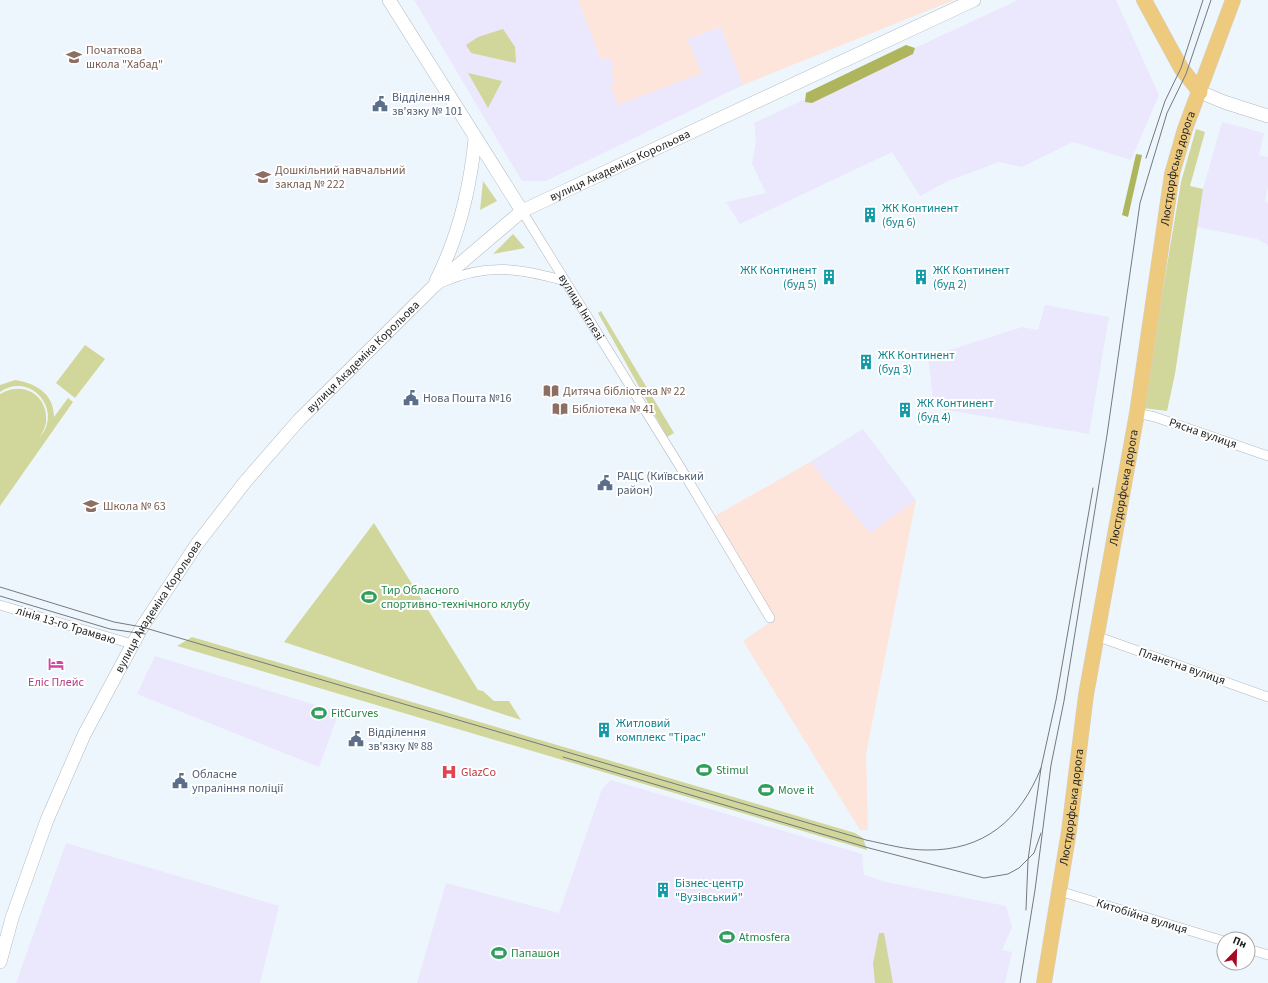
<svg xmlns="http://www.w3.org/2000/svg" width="1268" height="983" viewBox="0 0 1268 983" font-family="'Source Sans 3',sans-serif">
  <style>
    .commercial { fill: #ebe7fd }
    .industrial { fill: #fde5db }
    .green { fill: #d1d79a }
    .forest { fill: #afb55c }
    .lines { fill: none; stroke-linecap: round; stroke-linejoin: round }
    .street-casing { stroke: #b1b8bf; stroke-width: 10 }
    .secondary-casing { stroke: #b1b8bf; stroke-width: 14 }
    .primary-casing { stroke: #d2d3d3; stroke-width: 16 }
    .street { stroke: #fff; stroke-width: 9 }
    .secondary { stroke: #fff; stroke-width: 13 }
    .primary { stroke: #eeca7f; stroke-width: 15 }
    .tram { stroke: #74797d; stroke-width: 1 }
    .labels { text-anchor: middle; stroke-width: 4; stroke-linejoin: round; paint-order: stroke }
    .education-label { font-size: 12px; fill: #785e54; stroke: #fff; text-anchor: start }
    .service-label { font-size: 12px; fill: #4e5e75; stroke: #fff; text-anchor: start }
    .street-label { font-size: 12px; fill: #1e2123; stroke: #fff }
    .culture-label { font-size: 12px; fill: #0d838f; stroke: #fff; text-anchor: start }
    .leisure-label { font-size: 12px; fill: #27864d; stroke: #fff; text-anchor: start }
    .hotel-label { font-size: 12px; fill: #b23c85; stroke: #fff }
    .health-label { font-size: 12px; fill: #be3a42; stroke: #fff; text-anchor: start }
  </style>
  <rect width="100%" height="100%" fill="#eef6fd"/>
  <g class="commercial">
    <polygon points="414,0 578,0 601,60 610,57 615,69 615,81 610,83 651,92 702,73 687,39 721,27 743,85 546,181 522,181"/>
    <polygon points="1018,0 1116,0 1159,95 1131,160 1073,142 1022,167 999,162 948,181 920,196 892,152 740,224 726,202 766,193 752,164 756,141 754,123"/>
    <polygon points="1222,122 1264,133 1259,155 1268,157 1268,187 1265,201 1268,203 1268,245 1257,239 1197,227 1203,189"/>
    <polygon points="1045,305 1109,317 1089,434 934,408 928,357 1022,327 1038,330"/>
    <polygon points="863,429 916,500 870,534 810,462"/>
    <polygon points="155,656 339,712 319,767 137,694"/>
    <polygon points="611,780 862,854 864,875 886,882 1006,906 1012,927 1002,950 1012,952 1005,983 417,983 446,883 559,913 602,789"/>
    <polygon points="66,843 279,906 260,983 16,983"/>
  </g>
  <g class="industrial">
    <polygon points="578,0 954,0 743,85 721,27 687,39 702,73 618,105 610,83 615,81 611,70 614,69 610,57 601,60"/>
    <polygon points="810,462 870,533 916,500 866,754 868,830 860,830 743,641 773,620 713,517"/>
  </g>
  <g class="green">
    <polygon points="503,29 515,47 516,63 471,53 466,45 478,37"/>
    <polygon points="468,73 502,81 488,108"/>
    <polygon points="1196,129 1205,132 1190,186 1203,189 1175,374 1167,411 1143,408 1181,182"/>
    <polygon points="483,181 497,201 480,210"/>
    <polygon points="513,234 525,248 493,254"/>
    <polygon points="601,311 674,433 667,437 598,313"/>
    <polygon points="85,345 105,359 75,398 56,383"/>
    <path d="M 15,380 C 35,383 54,393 54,417 L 68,398 L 73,402 L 0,506 L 0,394 C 23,380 49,395 46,423 C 45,428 42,433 40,437 C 64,409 29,371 0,392 L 0,385 Z"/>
    <polygon points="374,523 478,690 483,691 494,701 509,701 521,720 284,642"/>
    <polygon points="192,637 855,833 863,838 867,850 177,646"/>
    <polygon points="879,933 884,933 893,983 875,983 873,963"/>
  </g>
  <g class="forest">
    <polygon points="906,45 915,48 913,54 812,103 805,102 806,93"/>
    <polygon points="1136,154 1142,155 1128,217 1122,215"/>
  </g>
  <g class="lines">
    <defs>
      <g id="street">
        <path id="s1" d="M 522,211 L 679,465 L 770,618"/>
        <path d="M 443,282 C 487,263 520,268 565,281"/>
        <polyline points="1137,413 1155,417 1268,456"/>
        <polyline points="0,605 132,644"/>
        <polyline points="1096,636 1268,697"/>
        <polyline points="1059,891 1224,941"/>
        <polyline points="1248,949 1268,955"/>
      </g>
      <g id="secondary">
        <polyline points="389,0 522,211"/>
        <polyline points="1200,92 1224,102 1268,116"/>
        <path d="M 436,281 C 459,236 470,190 475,139"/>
        <path id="s2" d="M 0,962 L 12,918 L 47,820 L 84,735 L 142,627 L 197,544 L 245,482 L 299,420 L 434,286 L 522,211 L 974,0"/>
      </g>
      <g id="primary">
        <polyline points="1144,0 1181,68 1200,92"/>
        <path id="s3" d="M 1044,983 L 1069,831 L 1086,695 L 1137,413 L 1172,174 L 1185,129 L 1233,0"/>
      </g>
    </defs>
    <use href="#street" class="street-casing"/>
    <use href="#secondary" class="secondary-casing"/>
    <use href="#primary" class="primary-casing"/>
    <use href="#street" class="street"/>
    <use href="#secondary" class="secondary"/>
    <use href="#primary" class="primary"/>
    <g class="tram">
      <polyline points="1146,158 1165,101 1181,68 1203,0"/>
      <path d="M 0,587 L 114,622 L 142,627 L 866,840 C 886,844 906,850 926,850 C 984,851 1020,820 1041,768"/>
      <polyline points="0,596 110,629 145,634"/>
      <polyline points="563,757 869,848 984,878 1008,874 1019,868 1034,853 1041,833"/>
      <polyline points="1026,910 1028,860 1041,768 1056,700 1093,488"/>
      <polyline points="1020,983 1035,890 1051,765 1064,701 1107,435 1140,203 1167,113 1186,74 1211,0"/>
    </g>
  </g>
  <defs>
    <symbol id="school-bare" viewBox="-9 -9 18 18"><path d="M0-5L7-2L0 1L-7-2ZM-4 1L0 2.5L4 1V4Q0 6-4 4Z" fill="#8d6e63" stroke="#fff" stroke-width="2.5" paint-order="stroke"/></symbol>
    <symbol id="civic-bare" viewBox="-9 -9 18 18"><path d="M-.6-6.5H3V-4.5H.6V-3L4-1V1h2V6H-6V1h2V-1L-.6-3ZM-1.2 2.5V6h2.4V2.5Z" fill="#5c6f8a" stroke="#fff" stroke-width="2.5" paint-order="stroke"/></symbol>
    <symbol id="building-bare" viewBox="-9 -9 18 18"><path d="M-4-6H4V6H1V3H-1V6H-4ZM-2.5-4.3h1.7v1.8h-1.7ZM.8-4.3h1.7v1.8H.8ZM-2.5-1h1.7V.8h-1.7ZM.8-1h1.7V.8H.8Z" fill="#0f9aa8" stroke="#fff" stroke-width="2.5" paint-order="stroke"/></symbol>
    <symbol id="library-bare" viewBox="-9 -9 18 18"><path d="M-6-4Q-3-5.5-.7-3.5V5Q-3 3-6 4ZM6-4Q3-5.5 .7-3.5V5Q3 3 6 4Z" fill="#8d6e63" stroke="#fff" stroke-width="2.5" paint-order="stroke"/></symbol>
    <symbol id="stadium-bare" viewBox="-9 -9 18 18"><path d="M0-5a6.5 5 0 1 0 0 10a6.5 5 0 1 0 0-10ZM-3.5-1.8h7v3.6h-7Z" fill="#2e9e5b" stroke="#fff" stroke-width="2.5" paint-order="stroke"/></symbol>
    <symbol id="hotel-bare" viewBox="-9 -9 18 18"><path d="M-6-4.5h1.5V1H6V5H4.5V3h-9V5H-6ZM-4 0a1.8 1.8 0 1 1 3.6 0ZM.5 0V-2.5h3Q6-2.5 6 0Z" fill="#d1479c" stroke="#fff" stroke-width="2.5" paint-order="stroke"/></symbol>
    <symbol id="hospital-bare" viewBox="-9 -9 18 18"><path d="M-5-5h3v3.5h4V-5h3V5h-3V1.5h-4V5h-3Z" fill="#e0444e" stroke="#fff" stroke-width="2.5" paint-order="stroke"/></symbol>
  </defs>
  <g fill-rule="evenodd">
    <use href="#school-bare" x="63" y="46" width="22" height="22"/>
    <use href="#civic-bare" x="369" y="93" width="22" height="22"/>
    <use href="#school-bare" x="252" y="166" width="22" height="22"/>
    <use href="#building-bare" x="859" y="204" width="22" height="22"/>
    <use href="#building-bare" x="818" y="266" width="22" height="22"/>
    <use href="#building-bare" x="910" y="266" width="22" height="22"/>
    <use href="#building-bare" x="855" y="351" width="22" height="22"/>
    <use href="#library-bare" x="540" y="380" width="22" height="22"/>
    <use href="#civic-bare" x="400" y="387" width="22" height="22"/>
    <use href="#library-bare" x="549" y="398" width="22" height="22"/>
    <use href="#building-bare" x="894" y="399" width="22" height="22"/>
    <use href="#civic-bare" x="594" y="472" width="22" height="22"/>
    <use href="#school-bare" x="80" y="495" width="22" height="22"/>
    <use href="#stadium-bare" x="358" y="586" width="22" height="22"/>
    <use href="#hotel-bare" x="45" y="653" width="22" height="22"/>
    <use href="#stadium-bare" x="308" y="702" width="22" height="22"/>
    <use href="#building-bare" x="593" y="719" width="22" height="22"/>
    <use href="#civic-bare" x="345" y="728" width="22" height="22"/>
    <use href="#stadium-bare" x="693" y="759" width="22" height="22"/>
    <use href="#hospital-bare" x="438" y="761" width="22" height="22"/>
    <use href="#civic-bare" x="169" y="770" width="22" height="22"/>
    <use href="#stadium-bare" x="755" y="779" width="22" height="22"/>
    <use href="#building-bare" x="652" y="879" width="22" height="22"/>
    <use href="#stadium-bare" x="716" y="926" width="22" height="22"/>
    <use href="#stadium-bare" x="488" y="942" width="22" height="22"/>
  </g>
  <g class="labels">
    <g class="education-label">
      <text x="86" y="54">Початкова<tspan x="86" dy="14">школа "Хабад"</tspan></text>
      <text x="275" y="174">Дошкільний навчальний<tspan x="275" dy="14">заклад № 222</tspan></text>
      <text x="563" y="395">Дитяча бібліотека № 22</text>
      <text x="572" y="413">Бібліотека № 41</text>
      <text x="103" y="510">Школа № 63</text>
    </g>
    <g class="service-label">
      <text x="392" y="101">Відділення<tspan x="392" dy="14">зв'язку № 101</tspan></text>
      <text x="423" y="402">Нова Пошта №16</text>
      <text x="617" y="480">РАЦС (Київський<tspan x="617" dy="14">район)</tspan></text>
      <text x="368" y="736">Відділення<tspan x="368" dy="14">зв'язку № 88</tspan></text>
      <text x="192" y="778">Обласне<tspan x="192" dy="14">упраління поліції</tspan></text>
    </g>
    <g class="street-label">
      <text dy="4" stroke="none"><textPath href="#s2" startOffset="1039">вулиця Академіка Корольова</textPath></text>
      <text dy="4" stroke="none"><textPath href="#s3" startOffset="826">Люстдорфська дорога</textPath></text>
      <text dy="4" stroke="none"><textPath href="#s1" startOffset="113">вулиця Інглезі</textPath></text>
      <text dy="4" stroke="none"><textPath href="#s2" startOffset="715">вулиця Академіка Корольова</textPath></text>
      <text transform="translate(1203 433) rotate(19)" y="4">Рясна вулиця</text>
      <text dy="4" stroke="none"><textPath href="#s3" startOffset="502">Люстдорфська дорога</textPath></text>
      <text dy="4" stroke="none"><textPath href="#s2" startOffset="391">вулиця Академіка Корольова</textPath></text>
      <text transform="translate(66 625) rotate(17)" y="4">лінія 13-го Трамваю</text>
      <text transform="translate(1182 666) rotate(19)" y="4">Планетна вулиця</text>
      <text dy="4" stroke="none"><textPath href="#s3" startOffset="178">Люстдорфська дорога</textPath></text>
      <text transform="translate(1142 916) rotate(17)" y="4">Китобійна вулиця</text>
    </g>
    <g class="culture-label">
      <text x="882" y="212">ЖК Континент<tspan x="882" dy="14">(буд 6)</tspan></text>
      <text x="817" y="274" text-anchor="end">ЖК Континент<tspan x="817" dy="14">(буд 5)</tspan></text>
      <text x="933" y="274">ЖК Континент<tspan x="933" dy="14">(буд 2)</tspan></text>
      <text x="878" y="359">ЖК Континент<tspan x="878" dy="14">(буд 3)</tspan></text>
      <text x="917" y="407">ЖК Континент<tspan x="917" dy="14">(буд 4)</tspan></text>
      <text x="616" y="727">Житловий<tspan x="616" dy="14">комплекс "Тірас"</tspan></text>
      <text x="675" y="887">Бізнес-центр<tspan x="675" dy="14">"Вузівський"</tspan></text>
    </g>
    <g class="leisure-label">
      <text x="381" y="594">Тир Обласного<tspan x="381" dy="14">спортивно-технічного клубу</tspan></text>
      <text x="331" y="717">FitCurves</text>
      <text x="716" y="774">Stimul</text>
      <text x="778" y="794">Move it</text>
      <text x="739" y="941">Atmosfera</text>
      <text x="511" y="957">Папашон</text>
    </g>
    <g class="hotel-label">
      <text x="56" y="686">Еліс Плейс</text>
    </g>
    <g class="health-label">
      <text x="461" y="776">GlazCo</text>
    </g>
  </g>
  <g transform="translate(1236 951) rotate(23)"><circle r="19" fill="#ffffff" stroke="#a5a6a7"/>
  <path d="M0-3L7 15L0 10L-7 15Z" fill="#a50a21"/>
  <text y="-6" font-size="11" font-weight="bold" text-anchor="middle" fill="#1e2123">Пн</text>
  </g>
</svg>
